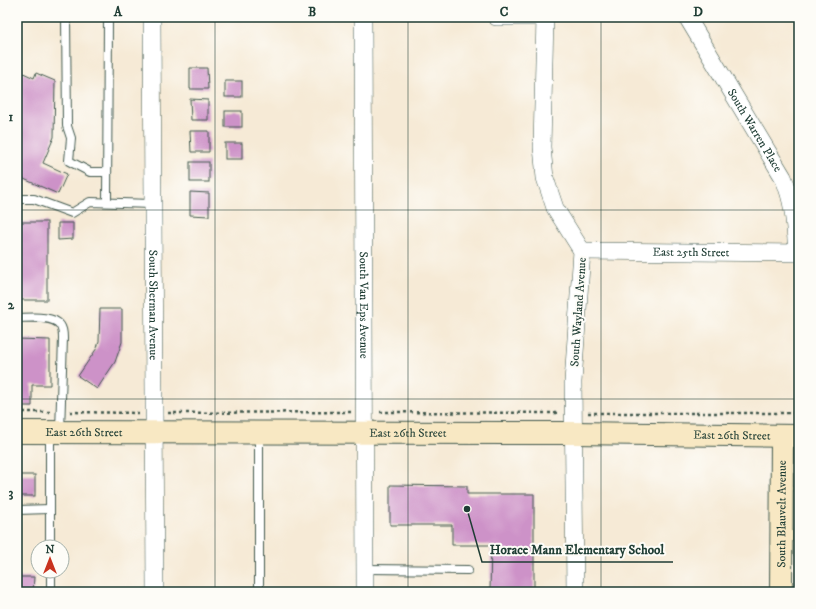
<svg xmlns="http://www.w3.org/2000/svg" width="816" height="609" viewBox="0 0 816 609" font-family="'IM FELL DW Pica',serif">
  <style>
    .building { fill: #cd92c8 }
    .lines { fill: none; stroke-linecap: round; stroke-linejoin: round }
    .lane-casing { stroke: #3f574c; stroke-width: 10 }
    .street-casing { stroke: #3f574c; stroke-width: 18 }
    .secondary-casing { stroke: #3f574c; stroke-width: 24 }
    .path { stroke: #3f574c; stroke-width: 2.5; stroke-dasharray: 3 3; stroke-linecap: butt }
    .lane { stroke: #fff; stroke-width: 8 }
    .street { stroke: #fff; stroke-width: 17 }
    .secondary { stroke: #f8e8c3; stroke-width: 22 }
    .grid { fill: none; stroke: #1f3d34; stroke-width: 1; stroke-opacity: 0.55 }
    .labels { text-anchor: middle; stroke-width: 4; stroke-linejoin: round; paint-order: stroke }
    .street-label { font-size: 12px; fill: #1f3d34; stroke: #fdfcf7 }
    .leader { fill: none; stroke: #1f3d34; stroke-width: 1.5 }
    .callout-dot { fill: #1f3d34; stroke: #fdfcf7; stroke-width: 1.5 }
    .callout-label { font-size: 13px; text-anchor: middle; font-weight: bold; fill: #1f3d34; stroke: #fdfcf7; stroke-width: 4; stroke-linejoin: round; paint-order: stroke }
    .neatline { fill: none; stroke: #1f3d34; stroke-width: 1.5 }
    .grid-label { font-size: 13px; text-anchor: middle; font-weight: bold; fill: #1f3d34 }
  </style>
  <rect width="100%" height="100%" fill="#fdfcf7"/>
  <filter id="ink" filterUnits="userSpaceOnUse"><feTurbulence type="fractalNoise" baseFrequency=".025" numOctaves="2"/><feDisplacementMap in="SourceGraphic" scale="8" xChannelSelector="R" yChannelSelector="G"/><feConvolveMatrix kernelMatrix="1 2 1 2 8 2 1 2 1" color-interpolation-filters="sRGB"/></filter>
  <filter id="wash" filterUnits="userSpaceOnUse"><feTurbulence type="fractalNoise" baseFrequency=".012" numOctaves="4" result="noise"/><feDisplacementMap in="SourceGraphic" scale="16" xChannelSelector="R" yChannelSelector="G"/><feGaussianBlur stdDeviation="0.9" result="paint"/><feColorMatrix in="noise" values="0 0 0 0 0 0 0 0 0 0 0 0 0 0 0 0 0 1.4 0 .05"/><feComposite in="paint" operator="in"/></filter>
  <g filter="url(#wash)">
    <rect width="100%" height="100%" fill="#f6ead6"/>
    <g id="blocks">
      <g class="building">
        <polygon points="190,68 207,68 208,89 190,89"/>
        <polygon points="17,70 34,78 36,73 55,81 54,137 43,163 67,174 58,194 17,176"/>
        <rect x="225" y="81" width="17" height="16"/>
        <polygon points="190,99 208,100 208,120 191,120"/>
        <rect x="225" y="111" width="17" height="16"/>
        <polygon points="190,131 209,131 209,152 191,152"/>
        <rect x="225" y="143" width="17" height="16"/>
        <rect x="190" y="162" width="19" height="20"/>
        <polygon points="190,192 209,193 209,216 190,215"/>
        <rect x="18" y="222" width="29" height="78"/>
        <polygon points="58,223 73,223 73,239 58,240"/>
        <polygon points="100,309 122,309 122,342 115,362 97,389 78,376 97,348 99,341"/>
        <polygon points="17,339 50,340 50,385 32,385 32,406 17,406"/>
        <rect x="17" y="475" width="18" height="21"/>
        <polygon points="390,485 467,486 467,494 534,494 534,592 490,592 491,545 452,545 452,525 390,525"/>
        <polygon points="17,577 34,577 33,592 17,592"/>
      </g>
    </g>
  </g>
  <g filter="url(#ink)">
    <use href="#blocks" fill-opacity="0" stroke="#3f574c" stroke-width="1"/>
    <g class="lines">
      <defs>
        <g id="lane">
          <polyline points="66,17 67,126 71,138 69,161 90,172 107,172"/>
          <polyline points="17,199 34,199 72,213 90,202 152,204"/>
          <polyline points="107,202 108,17"/>
          <path d="M 17,318 C 29,318 53,315 60,325 C 63,329 63,334 63,338 L 60,431"/>
          <polyline points="259,433 259,592"/>
          <polyline points="50,434 50,547"/>
          <polyline points="17,510 50,509"/>
          <polyline points="365,569 468,570"/>
          <polyline points="51,571 51,592"/>
        </g>
        <g id="street">
          <path id="s1" d="M 152,17 L 155,592"/>
          <path id="s2" d="M 363,17 L 365,592"/>
          <polyline points="496,17 546,17"/>
          <polyline points="545,17 542,147 545,178 555,208 582,251 573,382 575,592"/>
          <path id="s3" d="M 687,17 L 783,177 C 794,202 795,226 797,253"/>
          <path id="s4" d="M 582,251 L 799,253"/>
        </g>
        <g id="secondary">
          <path id="s5" d="M 17,432 L 572,433 L 799,436"/>
          <path id="s6" d="M 781,592 L 782,436"/>
        </g>
      </defs>
      <use href="#lane" class="lane-casing"/>
      <use href="#street" class="street-casing"/>
      <use href="#secondary" class="secondary-casing"/>
      <g class="path">
        <polyline points="17,412 51,412"/>
        <polyline points="70,412 141,413"/>
        <polyline points="380,412 558,413"/>
        <polyline points="168,413 351,412"/>
        <polyline points="588,413 799,413"/>
      </g>
      <use href="#lane" class="lane"/>
      <use href="#street" class="street"/>
      <use href="#secondary" class="secondary"/>
    </g>
  </g>
  <path class="grid" d="M 215,17 L 215,592M 408,17 L 408,592M 601,17 L 601,592M 17,210 L 799,210M 17,399 L 799,399"/>
  <g class="labels">
    <g class="street-label">
      <text dy="4" stroke="none"><textPath href="#s3" startOffset="132">South Warren Place</textPath></text>
      <text dy="4" stroke="none"><textPath href="#s4" startOffset="109">East 25th Street</textPath></text>
      <text dy="4" stroke="none"><textPath href="#s1" startOffset="288">South Sherman Avenue</textPath></text>
      <text dy="4" stroke="none"><textPath href="#s2" startOffset="288">South Van Eps Avenue</textPath></text>
      <text transform="translate(578 312) rotate(-86)" y="4">South Wayland Avenue</text>
      <text dy="4" stroke="none"><textPath href="#s5" startOffset="67">East 26th Street</textPath></text>
      <text dy="4" stroke="none"><textPath href="#s5" startOffset="391">East 26th Street</textPath></text>
      <text dy="4" stroke="none"><textPath href="#s5" startOffset="715">East 26th Street</textPath></text>
      <text dy="4" stroke="none"><textPath href="#s6" startOffset="78">South Blauvelt Avenue</textPath></text>
    </g>
  </g>
  <path class="leader" d="M467 509L482 562H673"/>
  <circle class="callout-dot" cx="467" cy="509" r="4"/>
  <g class="callout-label">
    <text x="577" y="554">Horace Mann Elementary School</text>
  </g>
  <rect width="816" height="609" fill="none" stroke="#fdfcf7" stroke-width="44"/>
  <g transform="translate(50 559)"><circle r="19" fill="#fdfcf7" stroke="#a4b0a9"/>
  <path d="M0-3L7 15L0 10L-7 15Z" fill="#c8321e"/>
  <text y="-6" font-size="11" font-weight="bold" text-anchor="middle" fill="#1f3d34">N</text>
  </g>
  <rect x="22" y="22" width="772" height="565" class="neatline"/>
  <g class="grid-label">
    <text x="118" y="16">A</text>
    <text x="312" y="16">B</text>
    <text x="504" y="16">C</text>
    <text x="698" y="16">D</text>
    <text x="11" y="121">1</text>
    <text x="11" y="309">2</text>
    <text x="11" y="497">3</text>
  </g>
</svg>
